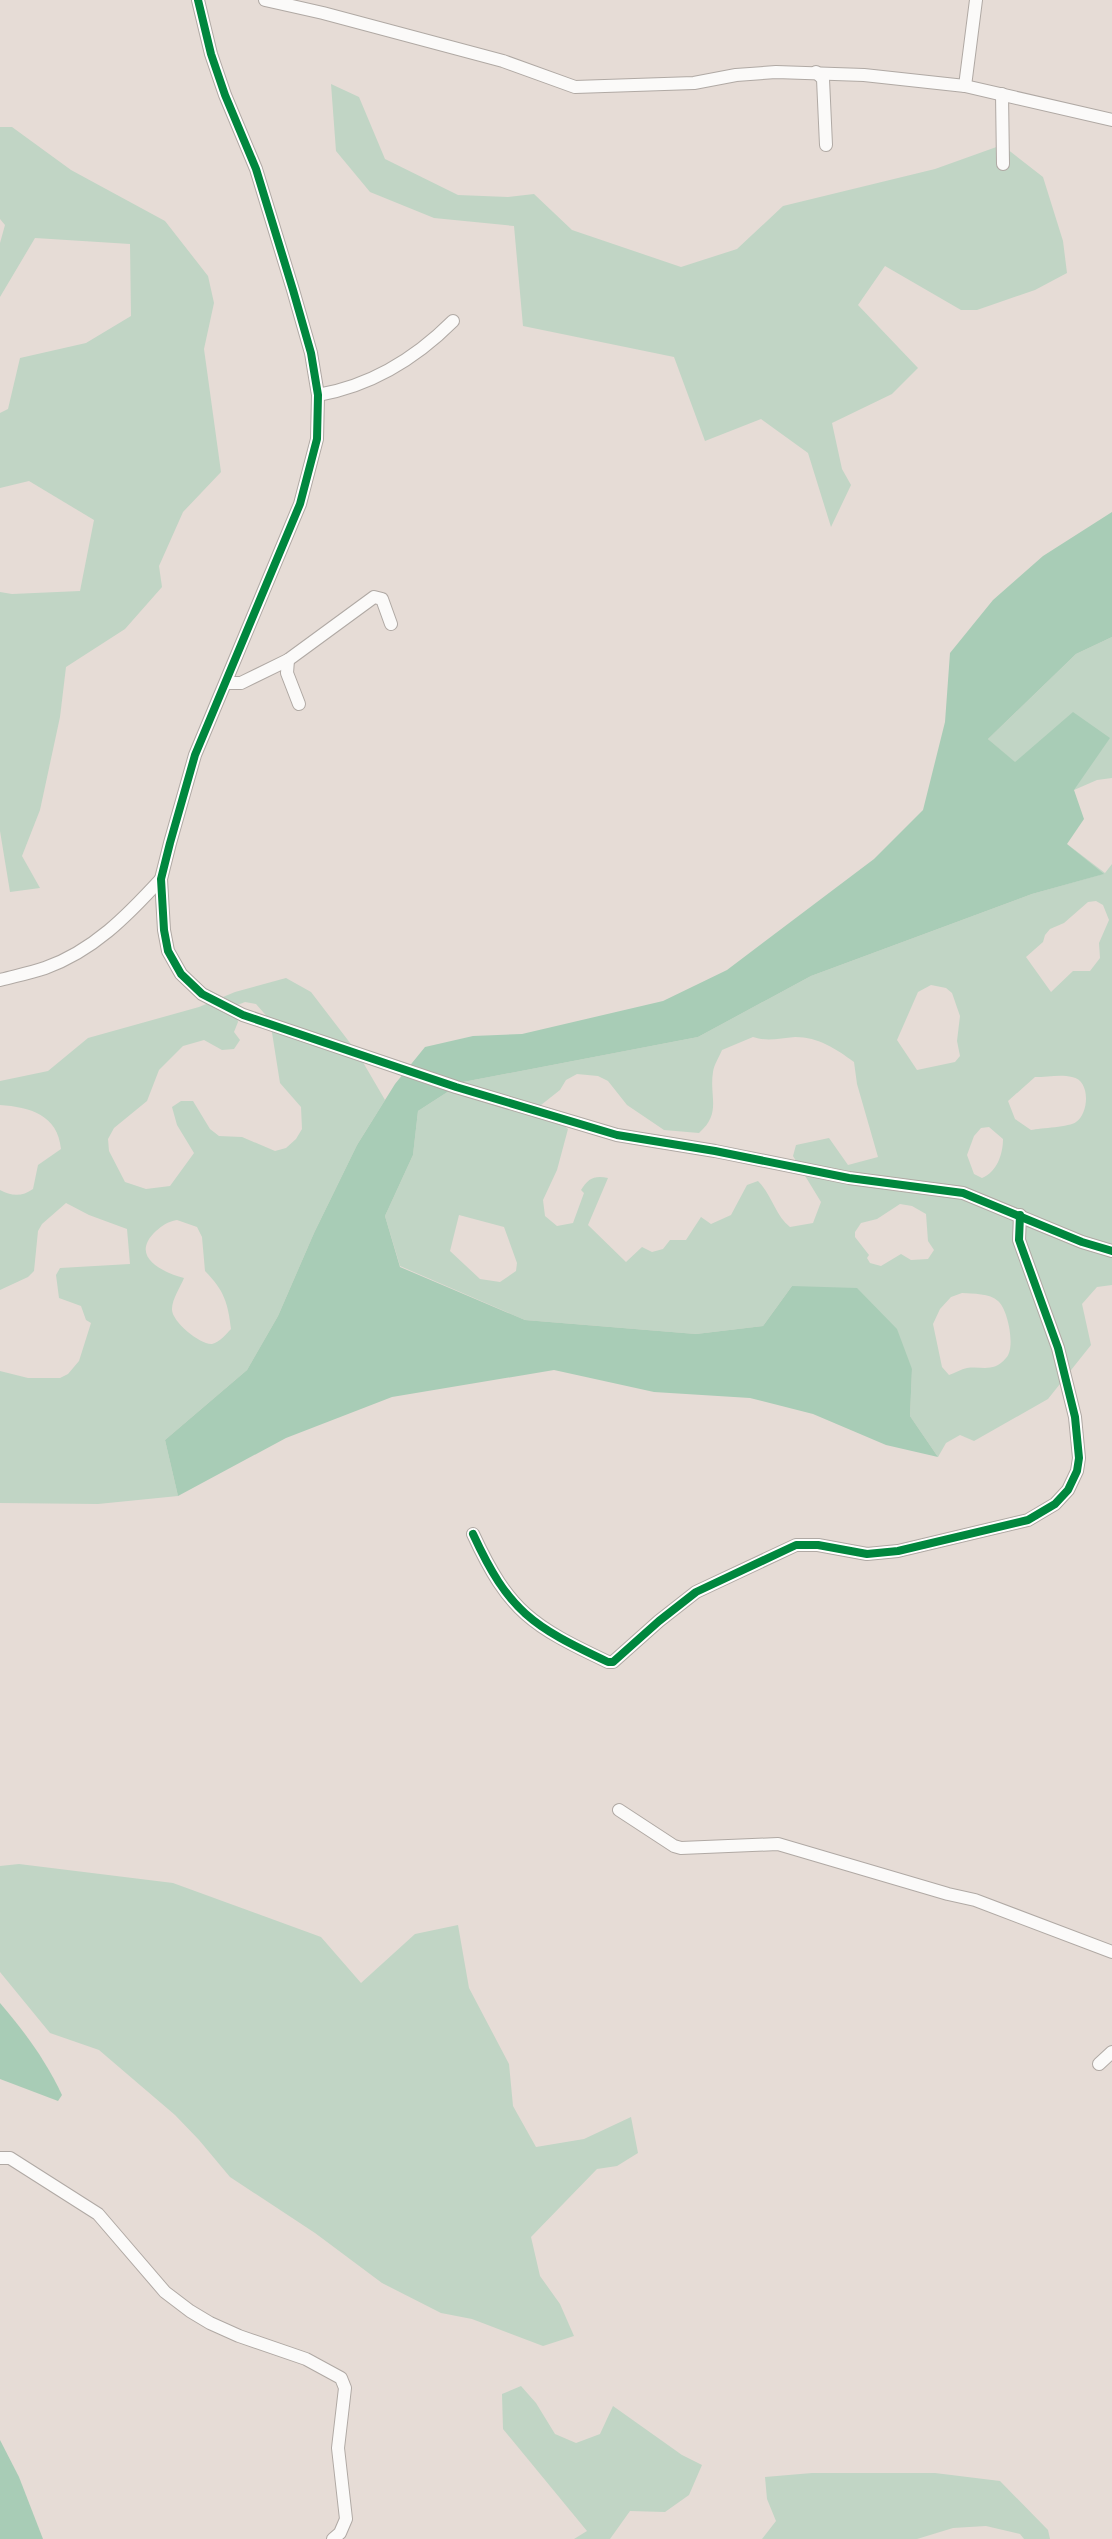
<svg xmlns="http://www.w3.org/2000/svg" width="1112" height="2539" viewBox="0 0 1112 2539" font-family="Poppins,sans-serif">
  <style>
    .green { fill: #c1d5c5; fill-rule: evenodd }
    .forest { fill: #a8ccb6 }
    .lines { fill: none; stroke-linecap: round; stroke-linejoin: round }
    .minor-casing { stroke: #b0a9a4; stroke-width: 14 }
    .minor { stroke: #fbfaf9; stroke-width: 12 }
    .cycleway-casing { stroke: #fff; stroke-width: 11 }
    .cycleway { stroke: #00873e; stroke-width: 8 }
  </style>
  <rect width="100%" height="100%" fill="#e6dcd6"/>
  <g class="green">
    <polygon points="331,84 359,97 385,159 458,195 508,197 534,194 572,230 681,267 737,249 783,206 935,169 1002,145 1043,177 1063,241 1067,273 1035,290 977,310 961,310 885,266 858,305 918,368 892,394 832,423 842,469 851,485 831,527 808,453 761,419 705,441 674,357 523,326 514,226 434,218 370,192 336,151"/>
    <polygon points="0,127 12,127 71,170 165,221 208,276 214,303 204,349 221,472 183,512 159,566 162,587 125,629 66,667 60,717 40,810 22,856 40,888 10,892 0,831 0,592 12,594 80,591 94,520 29,481 0,488 0,413 8,409 20,358 86,343 131,316 130,244 35,238 0,297 0,243 5,225 0,219"/>
    <polygon points="1112,637 1112,778 1097,780 1074,790 1014,762 988,739 1076,654"/>
    <path d="M 1067,844 L 1105,873 L 1112,864 L 1112,1285 L 1097,1287 L 1082,1304 L 1091,1345 L 1048,1399 L 974,1441 L 960,1435 L 946,1443 L 938,1457 L 910,1416 L 912,1369 L 792,1286 L 763,1326 L 696,1334 L 525,1320 L 400,1266 L 385,1216 L 413,1155 L 418,1111 L 463,1082 L 698,1037 L 811,976 L 1032,894 L 1103,874 ZM 1096,901 L 1103,905 L 1109,920 L 1099,943 L 1100,958 L 1090,971 L 1073,971 L 1051,992 L 1026,957 L 1043,942 L 1045,935 L 1050,929 L 1064,923 L 1088,902 ZM 931,985 L 946,988 L 952,993 L 960,1016 L 957,1041 L 960,1056 L 955,1062 L 917,1070 L 897,1040 L 918,992 ZM 753,1037 C 768,1042 780,1038 795,1037 C 819,1037 836,1049 854,1062 L 857,1084 L 878,1157 L 848,1165 L 829,1138 L 796,1145 L 793,1156 L 821,1202 L 813,1223 L 790,1227 C 775,1215 772,1195 758,1181 L 747,1185 L 731,1215 L 711,1224 L 701,1217 L 686,1240 L 670,1240 L 663,1249 L 652,1252 L 642,1247 L 626,1262 L 588,1225 L 608,1178 C 595,1175 588,1178 581,1190 L 584,1193 L 573,1223 L 557,1226 L 545,1216 L 543,1200 L 557,1170 L 568,1129 L 541,1105 L 560,1090 L 566,1080 L 577,1074 L 598,1076 L 608,1081 L 627,1105 L 664,1130 L 699,1133 C 722,1113 709,1097 713,1072 C 714,1065 719,1057 722,1050 ZM 1035,1077 C 1047,1077 1061,1074 1072,1077 C 1091,1080 1089,1114 1076,1122 C 1070,1127 1041,1128 1031,1130 L 1015,1119 L 1008,1101 ZM 989,1127 L 1003,1139 C 1003,1154 997,1172 982,1178 L 974,1174 L 967,1155 L 974,1136 L 981,1128 ZM 900,1204 L 912,1206 L 926,1214 L 928,1241 L 934,1250 L 928,1259 L 911,1260 L 901,1254 L 881,1266 L 870,1263 L 867,1258 L 869,1255 L 855,1237 L 855,1232 L 861,1223 L 877,1219 ZM 459,1215 L 504,1227 L 517,1263 L 516,1271 L 500,1282 L 480,1279 L 450,1251 ZM 962,1293 C 973,1294 990,1293 998,1301 C 1008,1309 1016,1349 1006,1358 C 993,1373 983,1366 967,1368 C 961,1369 955,1373 949,1375 L 942,1367 L 933,1324 L 940,1309 L 951,1297 Z"/>
    <path d="M 286,978 L 311,992 L 357,1052 L 385,1100 L 357,1145 L 314,1233 L 278,1316 L 247,1370 L 165,1440 L 178,1496 L 98,1504 L 0,1503 L 0,1371 L 28,1378 L 60,1378 L 68,1374 L 79,1361 L 91,1323 L 86,1320 L 81,1306 L 59,1298 L 56,1275 L 60,1268 L 130,1264 L 127,1229 L 89,1215 L 66,1203 L 42,1224 L 38,1231 L 34,1271 L 28,1277 L 0,1290 L 0,1190 C 11,1196 22,1197 33,1189 L 38,1165 L 61,1149 C 58,1115 30,1107 0,1105 L 0,1081 L 48,1071 L 88,1038 L 199,1007 L 235,992 ZM 245,1002 L 256,1004 L 270,1020 L 280,1083 L 301,1107 L 302,1129 L 296,1139 L 286,1148 L 275,1151 L 242,1137 L 219,1136 L 210,1129 L 193,1101 L 181,1101 L 172,1107 L 177,1125 L 194,1153 L 170,1186 L 146,1189 L 125,1182 L 109,1151 L 108,1139 L 114,1128 L 147,1101 L 159,1070 L 183,1046 L 204,1040 L 222,1050 L 234,1049 L 240,1040 L 234,1032 L 238,1022 L 235,1006 ZM 177,1220 L 197,1227 L 202,1237 L 205,1271 C 224,1290 228,1303 231,1329 C 226,1334 220,1342 212,1344 C 200,1345 171,1321 172,1309 C 172,1299 181,1286 184,1278 C 161,1272 129,1256 156,1231 C 163,1225 167,1222 177,1220 Z"/>
    <polygon points="19,1864 173,1883 321,1937 361,1983 415,1934 458,1925 469,1988 509,2064 513,2106 536,2147 584,2139 631,2117 638,2153 617,2166 597,2169 531,2237 540,2276 560,2304 574,2336 543,2346 472,2319 441,2313 382,2283 315,2233 230,2177 199,2140 175,2115 99,2050 50,2033 0,1972 0,1866"/>
    <polygon points="521,2386 536,2403 555,2434 576,2443 600,2434 613,2406 682,2455 702,2465 689,2495 665,2512 630,2511 610,2539 574,2539 587,2531 503,2429 502,2394"/>
    <polygon points="812,2473 935,2473 1000,2481 1048,2530 1050,2539 1024,2539 1020,2534 986,2526 953,2528 917,2539 762,2539 776,2521 767,2499 765,2477"/>
  </g>
  <g class="forest">
    <polygon points="1112,512 1112,637 1076,654 988,739 1015,762 1073,712 1110,738 1074,790 1084,819 1067,844 1104,874 1032,894 811,976 698,1037 463,1082 418,1111 413,1155 385,1216 400,1267 525,1320 696,1334 763,1326 792,1286 857,1288 897,1329 912,1369 910,1416 938,1457 886,1445 813,1414 750,1398 654,1392 554,1370 392,1397 286,1438 178,1496 165,1440 247,1370 278,1316 314,1233 357,1145 395,1084 425,1047 473,1036 522,1034 663,1001 727,970 874,859 923,810 945,722 950,653 993,600 1043,556"/>
    <path d="M 0,2003 C 25,2032 46,2061 62,2095 L 58,2101 L 0,2079 Z"/>
    <polygon points="0,2440 19,2477 43,2539 0,2539"/>
  </g>
  <g class="lines">
    <defs>
      <g id="minor">
        <polyline points="198,0 211,54 225,95 256,169 293,290 311,353 318,395 317,439 300,504 195,755 170,843 161,879 164,930 168,951 181,974 202,994 243,1015 456,1087 617,1135 715,1151 849,1178 963,1193 1082,1242 1112,1251"/>
        <polyline points="265,0 323,13 503,61 575,87 694,83 736,75 776,72 864,75 965,86 1112,120"/>
        <polyline points="816,72 823,79 826,145"/>
        <polyline points="965,86 976,0"/>
        <polyline points="1002,94 1003,164"/>
        <path d="M 318,395 C 370,386 416,358 453,321"/>
        <polyline points="288,660 287,673 299,704"/>
        <polyline points="226,683 241,683 288,660 374,597 382,599 391,624"/>
        <path d="M 0,980 C 15,976 30,973 45,968 C 93,951 127,916 161,879"/>
        <path d="M 473,1534 C 509,1612 532,1626 608,1662 L 613,1662 L 659,1621 L 696,1592 L 796,1545 L 818,1545 L 867,1554 L 898,1551 L 1028,1520 L 1055,1504 L 1068,1490 L 1077,1471 L 1079,1458 L 1075,1417 L 1058,1348 L 1019,1240 L 1020,1215"/>
        <polyline points="619,1810 674,1846 681,1848 778,1844 948,1894 975,1900 1112,1952"/>
        <polyline points="1099,2064 1112,2052"/>
        <polyline points="0,2158 10,2158 98,2214 165,2292 190,2311 210,2323 239,2336 306,2359 341,2378 345,2388 338,2448 346,2519 340,2533 333,2539"/>
      </g>
    </defs>
    <use href="#minor" class="minor-casing"/>
    <use href="#minor" class="minor"/>
    <defs>
      <g id="cycleway">
        <polyline points="198,0 211,54 225,95 256,169 293,290 311,353 318,395 317,439 300,504 195,755 170,843 161,879 164,930 168,951 181,974 202,994 243,1015 456,1087 617,1135 715,1151 849,1178 963,1193 1082,1242 1112,1251"/>
        <path d="M 473,1534 C 509,1612 532,1626 608,1662 L 613,1662 L 659,1621 L 696,1592 L 796,1545 L 818,1545 L 867,1554 L 898,1551 L 1028,1520 L 1055,1504 L 1068,1490 L 1077,1471 L 1079,1458 L 1075,1417 L 1058,1348 L 1019,1240 L 1020,1215"/>
      </g>
    </defs>
    <use href="#cycleway" class="cycleway-casing"/>
    <use href="#cycleway" class="cycleway"/>
  </g>
</svg>
